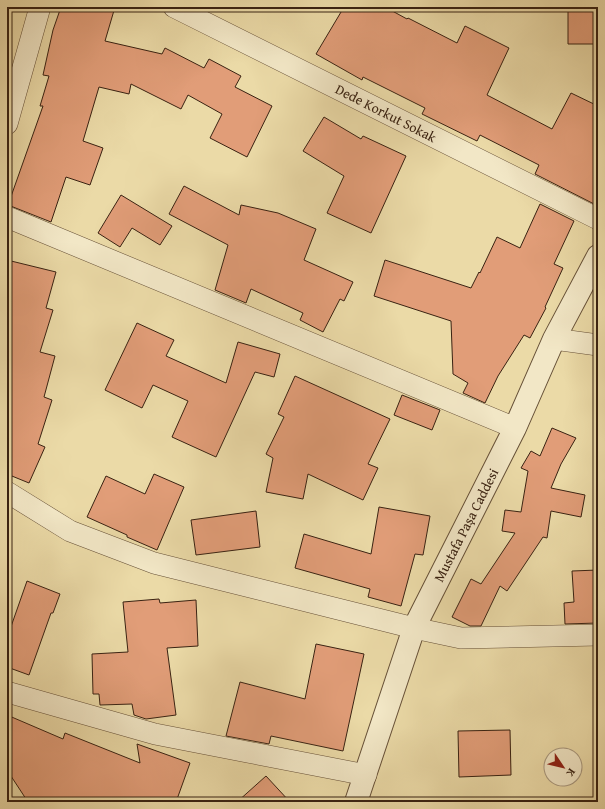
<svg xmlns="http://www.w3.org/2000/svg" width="605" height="809" viewBox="0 0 605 809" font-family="'Gentium Book Plus',serif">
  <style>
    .building { fill: #e19d78; stroke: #392212 }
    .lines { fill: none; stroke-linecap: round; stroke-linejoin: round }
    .minor-casing { stroke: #665037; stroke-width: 22 }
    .tertiary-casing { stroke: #665037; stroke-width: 24 }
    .minor { stroke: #f2e7c6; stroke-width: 21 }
    .tertiary { stroke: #f2e7c6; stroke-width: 22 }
    .labels { text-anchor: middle; stroke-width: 3; stroke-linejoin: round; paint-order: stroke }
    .street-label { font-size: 14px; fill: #392212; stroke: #f2e7c6 }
  </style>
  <rect width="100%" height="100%" fill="#ebdaa7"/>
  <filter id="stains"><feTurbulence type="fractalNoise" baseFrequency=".005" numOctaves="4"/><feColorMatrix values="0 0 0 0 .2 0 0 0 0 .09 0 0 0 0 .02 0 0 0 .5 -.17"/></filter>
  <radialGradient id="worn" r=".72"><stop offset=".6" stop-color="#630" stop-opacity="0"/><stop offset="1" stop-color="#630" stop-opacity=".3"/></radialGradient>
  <g class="building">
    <polygon points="61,7 115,7 105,41 162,54 165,48 204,68 209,59 241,76 235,87 272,106 247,157 210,138 222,114 188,95 181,109 131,84 129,94 99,87 83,141 103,148 90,185 66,177 51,222 8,205 43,106 40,106 49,76 43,75 53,30"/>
    <polygon points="344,7 385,7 407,19 408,18 457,43 465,26 509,48 487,95 552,129 571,93 598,106 598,206 535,174 539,165 480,135 477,141 422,114 425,108 363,77 362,80 316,54"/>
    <polygon points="568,7 596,7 596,9 598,9 598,44 568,44"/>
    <polygon points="324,117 361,139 363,136 406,156 371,233 327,213 344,176 303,151"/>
    <polygon points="184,186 239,215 241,205 278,213 316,229 304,260 353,282 344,301 340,299 323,332 300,320 303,313 251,289 246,303 215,290 228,245 169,214"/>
    <polygon points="121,195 172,226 160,245 132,228 120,247 98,233"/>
    <polygon points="540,204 574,221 554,264 563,268 545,307 546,308 530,338 524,335 498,376 485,403 463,393 468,383 453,374 451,321 374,296 385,260 471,288 479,272 480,273 497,237 520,248"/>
    <polygon points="7,260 56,272 46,308 53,310 40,352 55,356 44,397 52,400 38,444 45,447 29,483 7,474"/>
    <polygon points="137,323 174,340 166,356 226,383 238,342 280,354 274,377 255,372 216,457 172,437 188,401 153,385 142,408 105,390"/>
    <polygon points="295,376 390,419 368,464 378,468 363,500 308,474 303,499 266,492 273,458 266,454 284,417 278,414"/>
    <polygon points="402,395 440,410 432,430 394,415"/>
    <polygon points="552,428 576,438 561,464 551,488 585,495 581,517 551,511 547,538 543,537 507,591 500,586 481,626 470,626 452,617 471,579 481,584 515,533 502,531 505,510 521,512 528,471 521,468 531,451 540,456"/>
    <polygon points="154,474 184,487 157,550 127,537 127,535 87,517 106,476 145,494"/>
    <polygon points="379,507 430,516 423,555 415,554 401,606 368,597 370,589 295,568 304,534 371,554"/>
    <polygon points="256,511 260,547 196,555 191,520"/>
    <polygon points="598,570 598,623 565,624 564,603 574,602 572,571"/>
    <polygon points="27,581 60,594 53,613 51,613 29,675 7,667 7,638"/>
    <polygon points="159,599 160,603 196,600 198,646 167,648 176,715 146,719 134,715 132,704 100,705 99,694 93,694 92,654 128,652 123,602"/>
    <polygon points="316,644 364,654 343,751 271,736 269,744 226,736 240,682 305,699"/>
    <polygon points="7,715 63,739 65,733 140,763 137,744 190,763 176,802 28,802 7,770"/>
    <polygon points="510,730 511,775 459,777 458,731"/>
    <polygon points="266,776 290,802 237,802"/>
  </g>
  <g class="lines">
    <defs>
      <g id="minor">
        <polyline points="174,7 598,219"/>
        <polyline points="7,124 40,7"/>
        <polyline points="7,217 515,428"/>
        <polyline points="554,339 598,345"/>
        <polyline points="7,492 70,531 154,563 414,628 461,638 598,635"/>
        <polyline points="7,692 155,734 366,775"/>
      </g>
      <polyline id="tertiary" points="356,802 414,628 515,428 554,339 598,256"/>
    </defs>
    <use href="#minor" class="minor-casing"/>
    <use href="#tertiary" class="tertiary-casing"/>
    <use href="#minor" class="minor"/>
    <use href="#tertiary" class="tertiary"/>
  </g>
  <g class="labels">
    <g class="street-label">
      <text transform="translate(386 113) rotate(27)" y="5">Dede Korkut Sokak</text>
      <text transform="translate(466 525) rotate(-63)" y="5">Mustafa Paşa Caddesi</text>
    </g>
  </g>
  <rect width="605" height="809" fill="none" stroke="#ebdaa7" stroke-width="24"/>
  <rect x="8" y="8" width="589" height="793" fill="none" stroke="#392212" stroke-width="2"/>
  <rect x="12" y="12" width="581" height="785" fill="none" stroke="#392212"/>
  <g transform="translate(563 767) rotate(125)"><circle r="19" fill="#f2e7c6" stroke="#a8987e"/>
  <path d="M0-3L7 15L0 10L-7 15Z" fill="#8f2418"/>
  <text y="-6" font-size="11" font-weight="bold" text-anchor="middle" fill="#392212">K</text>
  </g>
  <rect width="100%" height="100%" filter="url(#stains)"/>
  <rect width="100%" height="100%" fill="url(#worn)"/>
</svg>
